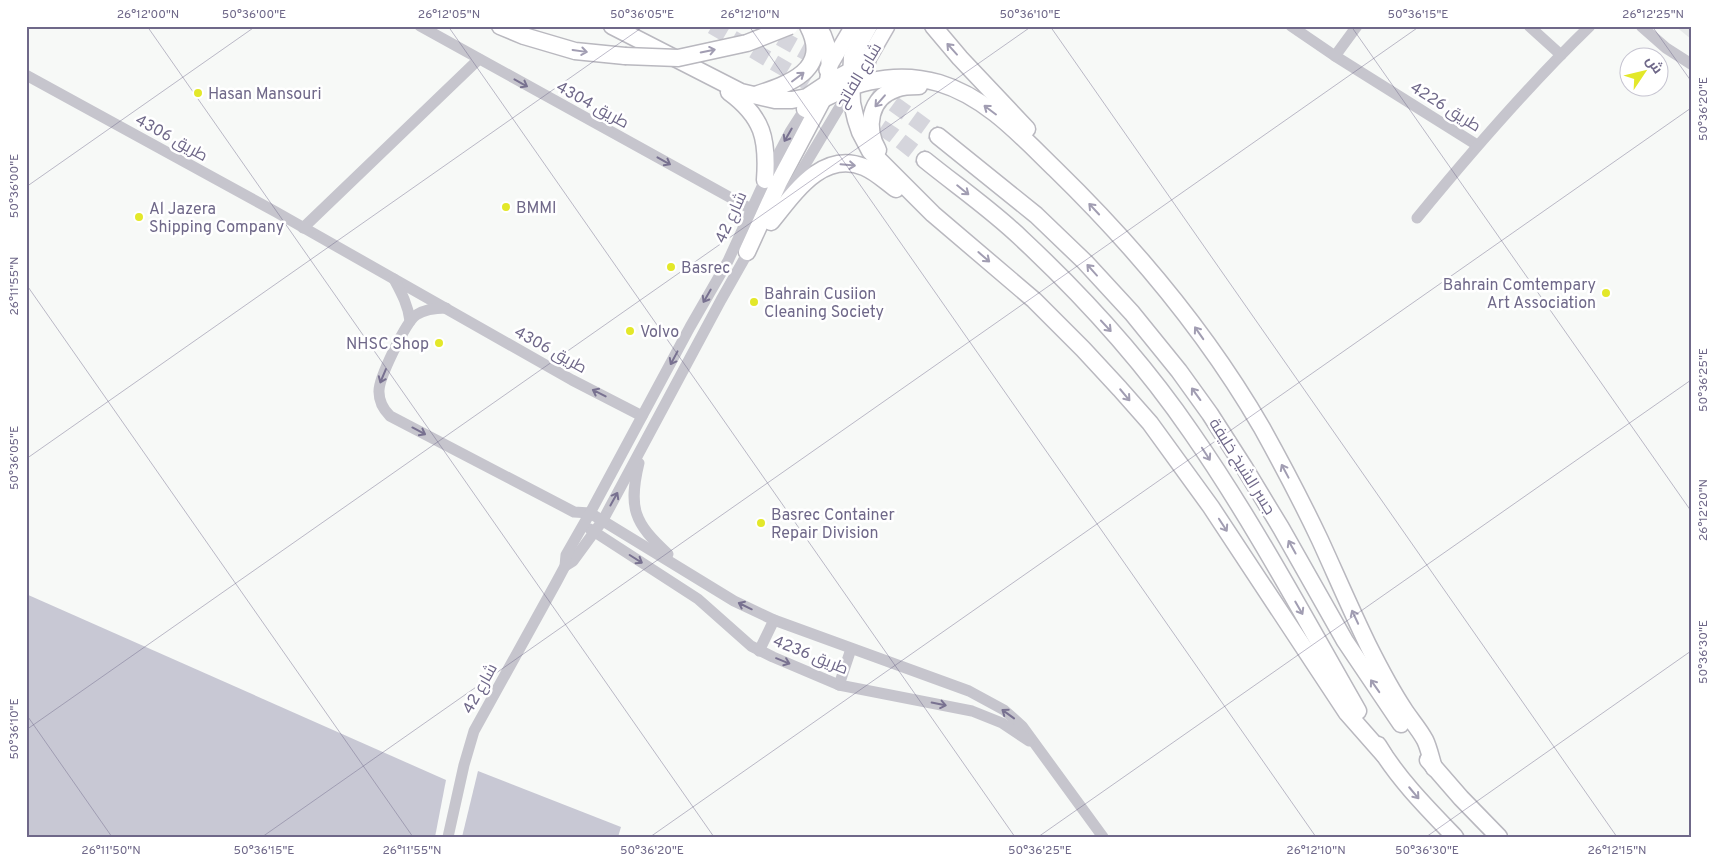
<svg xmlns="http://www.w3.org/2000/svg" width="1717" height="863" viewBox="0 0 1717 863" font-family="Overpass,Cairo,sans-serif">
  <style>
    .built { fill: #e8eaea }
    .water { fill: #c8c8d4 }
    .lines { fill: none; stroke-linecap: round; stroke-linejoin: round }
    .highway-tunnel { stroke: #d5d5dc; stroke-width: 16; stroke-dasharray: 16 8; stroke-linecap: butt }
    .major-casing { stroke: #bcbac2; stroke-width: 18 }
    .highway-casing { stroke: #b9b8bf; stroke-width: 19 }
    .minor { stroke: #c6c5cd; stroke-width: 11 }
    .major { stroke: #fff; stroke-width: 15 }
    .highway { stroke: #fff; stroke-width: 16 }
    .highway-bridge-casing { stroke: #b9b8bf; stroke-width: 19; stroke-linecap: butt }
    .highway-bridge { stroke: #fff; stroke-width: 16 }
    .oneway { stroke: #a19db2 }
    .oneway2 { stroke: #787190 }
    .ticks { fill: none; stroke: #6f6889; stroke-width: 1; stroke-opacity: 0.45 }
    .poi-dot { fill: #e3e829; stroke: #fff; stroke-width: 2 }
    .labels { text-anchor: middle; stroke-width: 5; stroke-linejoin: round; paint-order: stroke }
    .street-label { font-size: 16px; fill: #6f6889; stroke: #fff }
    .poi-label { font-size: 16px; fill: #6f6889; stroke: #fff; text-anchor: start }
    .neatline { fill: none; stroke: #6f6889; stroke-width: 2 }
    .ticks-label { font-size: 12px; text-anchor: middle; fill: #6f6889 }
  </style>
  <rect width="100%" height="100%" fill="#f7f9f7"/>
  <polygon class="built" points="1675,26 1691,26 1691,39"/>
  <g class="water">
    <polygon points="26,594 446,780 435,837 26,837"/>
    <polygon points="478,771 621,827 618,837 462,837"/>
  </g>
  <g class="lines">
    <g class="highway-tunnel">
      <polyline points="712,26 829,95"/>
      <polyline points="759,26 825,63"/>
      <polyline points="853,78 876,91 938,136"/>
      <polyline points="861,114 893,135 925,160"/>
    </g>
    <defs>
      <g id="major">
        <polyline points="827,70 853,26"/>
        <polyline points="861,71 887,26"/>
      </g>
      <g id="highway">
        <polyline points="500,26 524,36 575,51 625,56"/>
        <polyline points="612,26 741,92 775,100 792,100 807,97 828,83 867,62"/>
        <polyline points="869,26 852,57 851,79 852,103 856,120 860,132 870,151 933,214 1034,300 1083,349 1120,389 1150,423 1211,507 1347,713 1384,755"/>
        <polyline points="933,26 960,58 1027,129"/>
        <path d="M 729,92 C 763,117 768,139 765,180"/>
        <path d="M 755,95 C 789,84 831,70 808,26"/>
        <path d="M 805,109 C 847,84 891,69 939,83 C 986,97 1021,136 1055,169 C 1134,246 1207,333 1262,428 C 1282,464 1302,502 1320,540 C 1336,575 1351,610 1368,645 C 1379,667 1391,690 1405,711 C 1411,720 1419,729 1425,740 C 1429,748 1431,759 1434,768"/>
        <polyline points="938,136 1036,215 1085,262 1132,313 1179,371 1210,414 1244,467 1281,528 1345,641 1401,724"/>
        <path d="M 878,150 C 865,128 869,98 896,89 C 903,86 912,86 919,86"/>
        <path d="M 925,160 C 957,186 992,210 1022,239 C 1084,297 1143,362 1191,432 C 1253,521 1304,617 1358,711"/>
        <path d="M 771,222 C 794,194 822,150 864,167 C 876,172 886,182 896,189"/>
        <path d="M 747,252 L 779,182 L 823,99 C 832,74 833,50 818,26"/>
        <path d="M 1378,745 C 1398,779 1428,809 1455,837"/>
        <polyline points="1428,760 1461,798 1499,837"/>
      </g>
    </defs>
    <use href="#major" class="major-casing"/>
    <use href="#highway" class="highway-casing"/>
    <g class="minor">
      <polyline points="420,26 751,209"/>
      <polyline points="1291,26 1335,56 1477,145"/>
      <polyline points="1529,26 1561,55"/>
      <polyline points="1641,26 1666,48 1691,64"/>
      <polyline points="1335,56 1357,26"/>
      <polyline points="26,75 276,212 572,380 642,416"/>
      <polyline points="787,195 851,88"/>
      <path d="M 1417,218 C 1472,151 1528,86 1590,26"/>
      <polyline points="303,228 479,59"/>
      <path d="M 394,279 C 402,294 408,305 410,321"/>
      <path d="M 446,308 C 435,308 425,309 416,315 C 406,322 378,379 379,392 C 379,402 383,409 390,416 L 574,512 L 590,513 L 734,601 L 774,620 L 969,691 L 1004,710 L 1022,726 L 1103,837"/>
      <path d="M 639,463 C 628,508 634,523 668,554"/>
      <polyline points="590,529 698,599 751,646 773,657 839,685 972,711 1002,723 1029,741"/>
      <polyline points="565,566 573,561 603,520 721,300 751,247"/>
      <polyline points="759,651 774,620"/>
      <polyline points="839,685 851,649"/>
      <polyline points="448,837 464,765 474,731 557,581 565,566 566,555 590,513 690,327 728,261 765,180 790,132 808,104"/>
    </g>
    <use href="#major" class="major"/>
    <use href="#highway" class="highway"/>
    <defs>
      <polyline id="highway-bridge" points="625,56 678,58 747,43 790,26"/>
    </defs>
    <use href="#highway-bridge" class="highway-bridge-casing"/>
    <use href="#highway-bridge" class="highway-bridge"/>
  </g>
  <defs><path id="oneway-shaft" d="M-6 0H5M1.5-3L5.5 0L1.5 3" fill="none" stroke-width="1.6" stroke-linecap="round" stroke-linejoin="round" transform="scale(1.25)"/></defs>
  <g class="oneway">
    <use href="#oneway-shaft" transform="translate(952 49) rotate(-132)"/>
    <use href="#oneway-shaft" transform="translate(580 51) rotate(8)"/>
    <use href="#oneway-shaft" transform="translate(708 51) rotate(-11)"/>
    <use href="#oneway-shaft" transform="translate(798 77) rotate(-37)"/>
    <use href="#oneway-shaft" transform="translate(880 101) rotate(131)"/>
    <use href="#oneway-shaft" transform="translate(990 110) rotate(-143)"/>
    <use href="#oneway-shaft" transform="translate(848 165) rotate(5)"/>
    <use href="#oneway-shaft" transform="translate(963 190) rotate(39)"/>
    <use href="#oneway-shaft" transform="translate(1094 209) rotate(-133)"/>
    <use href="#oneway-shaft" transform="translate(984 257) rotate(41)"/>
    <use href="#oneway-shaft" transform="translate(1092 270) rotate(-132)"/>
    <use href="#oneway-shaft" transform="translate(1106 326) rotate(47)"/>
    <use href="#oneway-shaft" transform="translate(1199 333) rotate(-125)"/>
    <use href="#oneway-shaft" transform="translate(1196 394) rotate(-126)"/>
    <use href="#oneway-shaft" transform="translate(1125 395) rotate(50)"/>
    <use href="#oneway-shaft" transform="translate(1206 454) rotate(57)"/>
    <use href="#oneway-shaft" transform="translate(1285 471) rotate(-118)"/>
    <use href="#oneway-shaft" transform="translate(1223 525) rotate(57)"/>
    <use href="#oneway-shaft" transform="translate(1292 547) rotate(-119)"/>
    <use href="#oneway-shaft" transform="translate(1299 608) rotate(60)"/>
    <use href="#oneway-shaft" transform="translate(1355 617) rotate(-115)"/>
    <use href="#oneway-shaft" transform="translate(1375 686) rotate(-125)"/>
    <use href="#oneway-shaft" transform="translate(1414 793) rotate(50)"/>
  </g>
  <g class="oneway2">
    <use href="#oneway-shaft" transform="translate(521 83) rotate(29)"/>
    <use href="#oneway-shaft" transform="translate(788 135) rotate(120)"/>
    <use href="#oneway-shaft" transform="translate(664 161) rotate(29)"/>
    <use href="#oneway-shaft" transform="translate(707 296) rotate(120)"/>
    <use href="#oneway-shaft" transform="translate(674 358) rotate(118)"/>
    <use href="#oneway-shaft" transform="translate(383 376) rotate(113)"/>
    <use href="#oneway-shaft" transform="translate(599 393) rotate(-153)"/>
    <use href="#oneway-shaft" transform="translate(419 431) rotate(28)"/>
    <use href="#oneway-shaft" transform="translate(614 499) rotate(-61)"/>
    <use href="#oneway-shaft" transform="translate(636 559) rotate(32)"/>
    <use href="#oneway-shaft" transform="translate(745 606) rotate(-154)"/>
    <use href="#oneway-shaft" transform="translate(783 661) rotate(22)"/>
    <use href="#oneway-shaft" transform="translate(939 704) rotate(11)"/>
    <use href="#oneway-shaft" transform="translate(1008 714) rotate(-144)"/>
  </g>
  <path class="ticks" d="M 147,26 L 714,837M 448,26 L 1015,837M 749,26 L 1316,837M 1050,26 L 1617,837M 1351,26 L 1691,511M 1652,26 L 1691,81M 26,187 L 256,26M 26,284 L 413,837M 26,459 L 644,26M 26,714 L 112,837M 26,730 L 1032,26M 262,837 L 1420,26M 650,837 L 1691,108M 1038,837 L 1691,380M 1426,837 L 1691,651"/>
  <g class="poi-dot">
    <circle cx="198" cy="93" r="5"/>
    <circle cx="506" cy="207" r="5"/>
    <circle cx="139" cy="217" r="5"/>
    <circle cx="671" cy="267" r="5"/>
    <circle cx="1606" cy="293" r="5"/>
    <circle cx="754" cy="302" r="5"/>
    <circle cx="630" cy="331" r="5"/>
    <circle cx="439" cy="343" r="5"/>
    <circle cx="761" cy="523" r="5"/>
  </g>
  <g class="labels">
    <g class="street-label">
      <text transform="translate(858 75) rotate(-59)" y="6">شارع الفاتح</text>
      <text transform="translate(593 104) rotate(29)" y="6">طريق 4304</text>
      <text transform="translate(1446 106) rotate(32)" y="6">طريق 4226</text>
      <text transform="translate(172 137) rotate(29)" y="6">طريق 4306</text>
      <text transform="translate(730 217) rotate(-65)" y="6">شارع 42</text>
      <text transform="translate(551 349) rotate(29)" y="6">طريق 4306</text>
      <text transform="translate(1243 466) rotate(58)" y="6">جسر الشيخ خليفة</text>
      <text transform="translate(811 654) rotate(22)" y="6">طريق 4236</text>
      <text transform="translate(479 688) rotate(-61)" y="6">شارع 42</text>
    </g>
    <g class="poi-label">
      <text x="208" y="99">Hasan Mansouri</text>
      <text x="516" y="213">BMMI</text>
      <text x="149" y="214">Al Jazera<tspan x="149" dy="18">Shipping Company</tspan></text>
      <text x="681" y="273">Basrec</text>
      <text x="1596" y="290" text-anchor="end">Bahrain Comtempary<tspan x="1596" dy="18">Art Association</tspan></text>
      <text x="764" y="299">Bahrain Cusiion<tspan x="764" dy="18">Cleaning Society</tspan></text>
      <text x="640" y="337">Volvo</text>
      <text x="429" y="349" text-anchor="end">NHSC Shop</text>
      <text x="771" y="520">Basrec Container<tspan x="771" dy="18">Repair Division</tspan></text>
    </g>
  </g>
  <rect width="1717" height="863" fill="none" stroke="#ffffff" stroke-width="55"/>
  <g transform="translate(1644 72) rotate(55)"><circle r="24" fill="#ffffff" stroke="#c5c3d0"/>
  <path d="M0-4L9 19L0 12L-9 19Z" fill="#e3e829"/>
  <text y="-8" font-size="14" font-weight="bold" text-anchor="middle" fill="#6f6889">ش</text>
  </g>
  <rect x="28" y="28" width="1662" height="808" class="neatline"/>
  <g class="ticks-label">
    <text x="148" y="18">26°12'00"N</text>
    <text x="254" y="18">50°36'00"E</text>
    <text x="449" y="18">26°12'05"N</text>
    <text x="642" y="18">50°36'05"E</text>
    <text x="750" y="18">26°12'10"N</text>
    <text x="1030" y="18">50°36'10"E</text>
    <text x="1418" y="18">50°36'15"E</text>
    <text x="1653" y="18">26°12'25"N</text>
    <text transform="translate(1703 109) rotate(-90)" y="4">50°36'20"E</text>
    <text transform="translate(14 186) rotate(-90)" y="4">50°36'00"E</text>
    <text transform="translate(14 286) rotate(-90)" y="4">26°11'55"N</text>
    <text transform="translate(1703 380) rotate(-90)" y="4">50°36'25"E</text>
    <text transform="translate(14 458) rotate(-90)" y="4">50°36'05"E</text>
    <text transform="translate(1703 510) rotate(-90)" y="4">26°12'20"N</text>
    <text transform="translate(1703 652) rotate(-90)" y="4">50°36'30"E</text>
    <text transform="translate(14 729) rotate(-90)" y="4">50°36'10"E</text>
    <text x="111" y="854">26°11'50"N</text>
    <text x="264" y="854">50°36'15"E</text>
    <text x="412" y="854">26°11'55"N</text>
    <text x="652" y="854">50°36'20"E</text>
    <text x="1040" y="854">50°36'25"E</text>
    <text x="1316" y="854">26°12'10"N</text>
    <text x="1427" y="854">50°36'30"E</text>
    <text x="1617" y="854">26°12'15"N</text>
  </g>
</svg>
